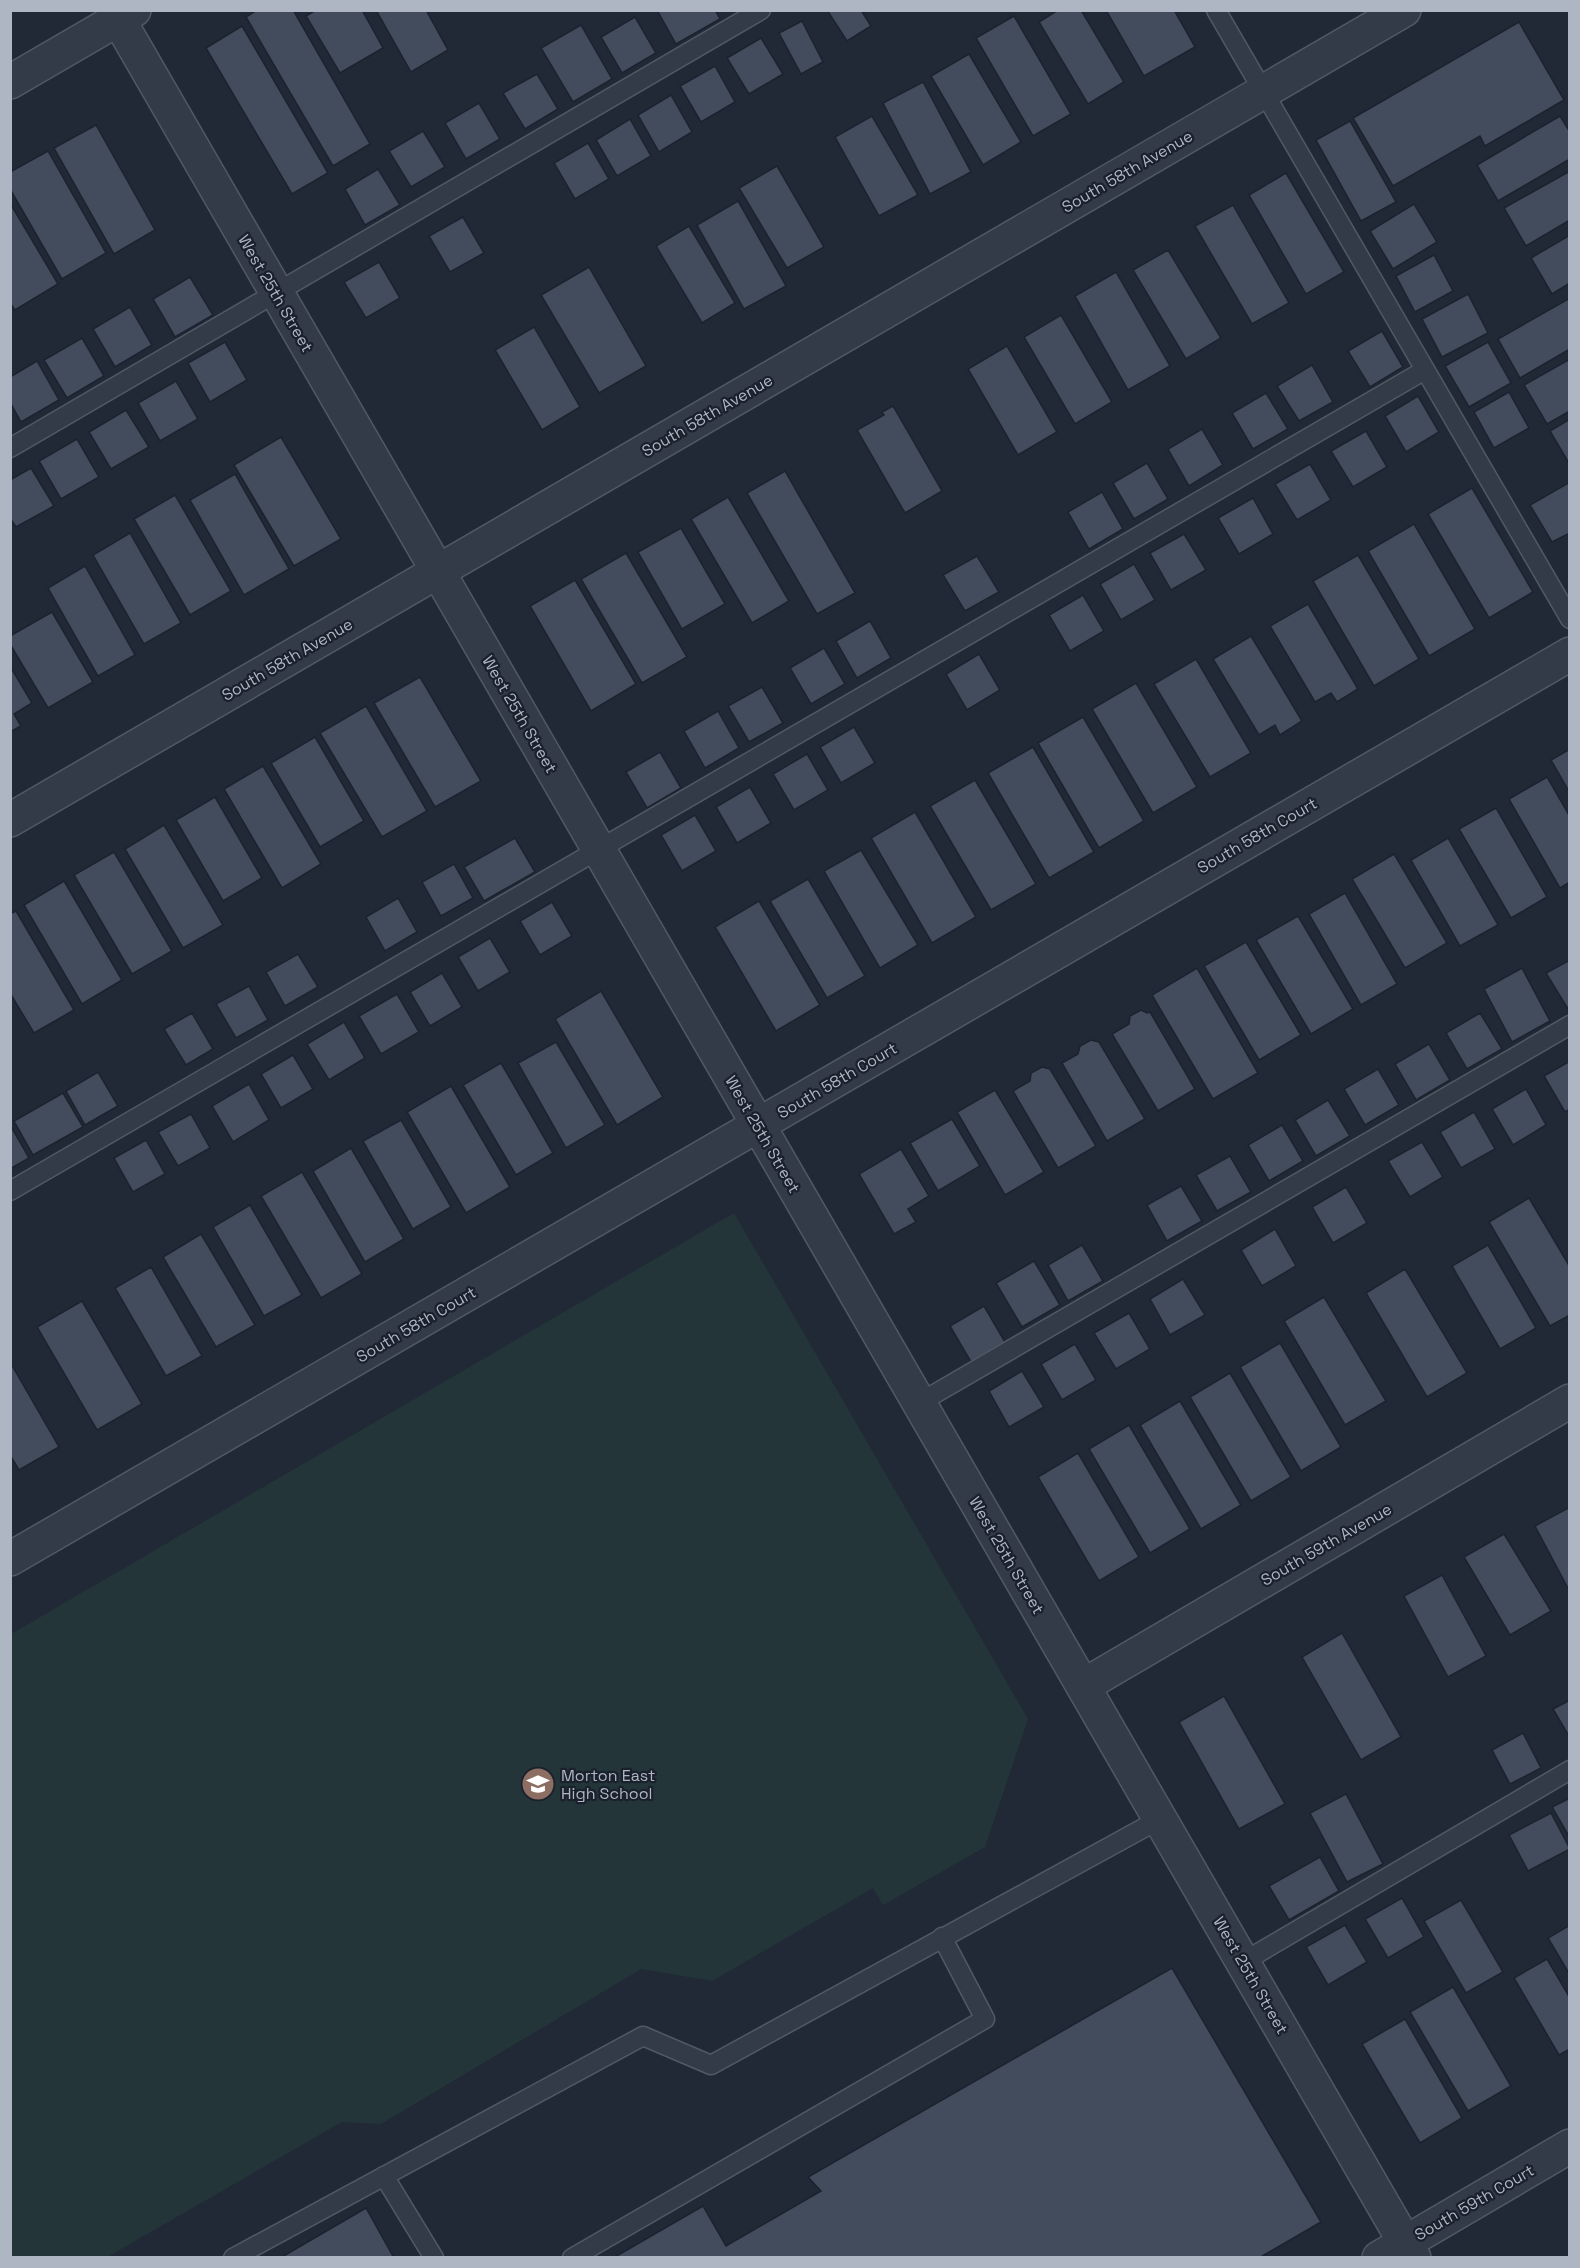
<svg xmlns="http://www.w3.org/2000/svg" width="1580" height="2268" viewBox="0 0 1580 2268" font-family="'Space Grotesk',sans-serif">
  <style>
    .green { fill: #233538 }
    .building { fill: #424c5c; stroke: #1c222e; stroke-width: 1.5 }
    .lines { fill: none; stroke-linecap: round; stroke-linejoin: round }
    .service-casing { stroke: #515965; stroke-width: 21 }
    .minor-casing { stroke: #515965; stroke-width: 36 }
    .service { stroke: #343b48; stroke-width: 18 }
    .minor { stroke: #343b48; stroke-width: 33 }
    .labels { text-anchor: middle; stroke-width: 4.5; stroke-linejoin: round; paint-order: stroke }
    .street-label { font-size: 16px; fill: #aeb6c4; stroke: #1a202c }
    .poi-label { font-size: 16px; fill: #aeb6c4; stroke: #1a202c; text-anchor: start }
  </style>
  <rect width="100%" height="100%" fill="#212937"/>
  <polygon class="green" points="734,1213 1028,1719 985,1847 883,1905 873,1888 712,1981 641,1969 381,2124 342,2122 107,2257 11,2257 11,1634"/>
  <g class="building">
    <polygon points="257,10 293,10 370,144 333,166 246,17"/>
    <polygon points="316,10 362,10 383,48 340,73 306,16"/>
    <polygon points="376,10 426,10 448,50 411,72"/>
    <polygon points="657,10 715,10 720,19 676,44"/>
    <polygon points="827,10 861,10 871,26 847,41"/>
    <polygon points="1058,10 1081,10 1124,82 1088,104 1039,22"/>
    <polygon points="1106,10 1174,10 1195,47 1144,76"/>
    <polygon points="1014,16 1071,114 1033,136 976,38"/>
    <polygon points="635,17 656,53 622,73 601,37"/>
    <polygon points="802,21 823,62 801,74 779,33"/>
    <polygon points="1519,22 1564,100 1485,146 1480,136 1393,186 1353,118"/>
    <polygon points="581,25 612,79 573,102 541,48"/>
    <polygon points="242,26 328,173 292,194 206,48"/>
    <polygon points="761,38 783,74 749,94 727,58"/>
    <polygon points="969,54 1021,142 983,165 931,76"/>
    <polygon points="715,66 735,102 701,122 680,86"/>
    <polygon points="537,74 558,109 525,129 503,93"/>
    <polygon points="923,82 971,172 930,194 883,103"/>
    <polygon points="671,95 692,132 659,152 638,115"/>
    <polygon points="479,103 500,139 466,159 445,123"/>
    <polygon points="872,116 918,195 879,216 835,137"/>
    <polygon points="1560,116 1570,132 1570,159 1498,201 1477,165"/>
    <polygon points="630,119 651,156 617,176 596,140"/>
    <polygon points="1350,121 1396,202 1361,221 1316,140"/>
    <polygon points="96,125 155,230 114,254 54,148"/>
    <polygon points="423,131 445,167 411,187 389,151"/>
    <polygon points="588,143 609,179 575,199 554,163"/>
    <polygon points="48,151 106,253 62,279 10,189 10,172"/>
    <polygon points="777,166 824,247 787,268 739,188"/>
    <polygon points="378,169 400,205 365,225 345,189"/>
    <polygon points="1570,171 1570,220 1526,246 1504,208"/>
    <polygon points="1286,173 1344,272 1306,294 1249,195"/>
    <polygon points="738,201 786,286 744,309 697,225"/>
    <polygon points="10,203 58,284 15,310 10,303"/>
    <polygon points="1414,204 1437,242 1393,269 1370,231"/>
    <polygon points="1233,205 1289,303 1252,324 1195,226"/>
    <polygon points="463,217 484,253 450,272 429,236"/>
    <polygon points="689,226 735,303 702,323 656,246"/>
    <polygon points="1570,235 1570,283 1552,294 1531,258"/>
    <polygon points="1168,250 1221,338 1186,359 1133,270"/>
    <polygon points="1434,255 1453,291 1415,312 1396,276"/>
    <polygon points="379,262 400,298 366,318 344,282"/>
    <polygon points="589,267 646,366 599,393 541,295"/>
    <polygon points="1116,272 1170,366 1128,390 1075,296"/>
    <polygon points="190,277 213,315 175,337 153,299"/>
    <polygon points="1468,294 1488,333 1442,357 1422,319"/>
    <polygon points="1570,298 1570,349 1520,378 1498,339"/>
    <polygon points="130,307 152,345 115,367 93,329"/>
    <polygon points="1061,315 1112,402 1075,424 1024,337"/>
    <polygon points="534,327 580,407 542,430 495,350"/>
    <polygon points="1382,331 1403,367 1370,387 1348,351"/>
    <polygon points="82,338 104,376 67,398 44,360"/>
    <polygon points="225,342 247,380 210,402 188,363"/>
    <polygon points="1488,342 1511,383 1469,407 1445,366"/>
    <polygon points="1007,346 1057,432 1018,455 968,369"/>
    <polygon points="1570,359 1570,411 1547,424 1524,385"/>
    <polygon points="37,361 59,400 21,422 10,402 10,377"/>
    <polygon points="1312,365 1333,402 1299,421 1277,386"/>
    <polygon points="176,381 198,419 160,441 138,403"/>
    <polygon points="1509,392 1529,428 1494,448 1474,412"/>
    <polygon points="1266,393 1288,429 1253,449 1232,413"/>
    <polygon points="1418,396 1439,432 1406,452 1385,416"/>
    <polygon points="893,406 942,491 905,513 857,430 884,415 882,412"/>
    <polygon points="126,410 149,447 111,469 89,432"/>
    <polygon points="1570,419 1570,465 1550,431"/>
    <polygon points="1202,429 1223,465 1189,486 1168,449"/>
    <polygon points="1366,431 1387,467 1353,487 1331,451"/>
    <polygon points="281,437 341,539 294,566 234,465"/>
    <polygon points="77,439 99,477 61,499 39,461"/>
    <polygon points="1147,463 1168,499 1134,519 1113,483"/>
    <polygon points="1310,464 1331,500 1297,520 1275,484"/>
    <polygon points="31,468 54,506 16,527 10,518 10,480"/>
    <polygon points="785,471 855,593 817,614 747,493"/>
    <polygon points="235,474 289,569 244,595 190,500"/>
    <polygon points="1570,482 1570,533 1552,542 1530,505"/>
    <polygon points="1472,488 1533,592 1489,618 1428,514"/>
    <polygon points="1102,492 1123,529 1089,549 1068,512"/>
    <polygon points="175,495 231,591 190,615 134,519"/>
    <polygon points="728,497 789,601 752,623 691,519"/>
    <polygon points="1253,498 1273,534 1239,554 1218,518"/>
    <polygon points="1414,524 1475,629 1429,656 1368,551"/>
    <polygon points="681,528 725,604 682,629 638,552"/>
    <polygon points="130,533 181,623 144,644 93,555"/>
    <polygon points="1184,534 1206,570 1171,590 1150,553"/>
    <polygon points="626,553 687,657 642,683 581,579"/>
    <polygon points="1358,555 1419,659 1374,686 1313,581"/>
    <polygon points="977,556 999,592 965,611 943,575"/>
    <polygon points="1134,564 1155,600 1121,620 1100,584"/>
    <polygon points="85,566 135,655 98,676 48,588"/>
    <polygon points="575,580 636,684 591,711 530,606"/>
    <polygon points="1083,595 1104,631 1070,651 1049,615"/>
    <polygon points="1308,604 1358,689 1337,702 1331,693 1315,702 1270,626"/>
    <polygon points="52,612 93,682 48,708 10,644 10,636"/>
    <polygon points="870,621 891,658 857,678 836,641"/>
    <polygon points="1251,636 1302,721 1280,735 1275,725 1259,735 1213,659"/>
    <polygon points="824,648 845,684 811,704 790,668"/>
    <polygon points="979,654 1000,690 967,710 946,674"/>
    <polygon points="1196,659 1251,753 1210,777 1154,684"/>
    <polygon points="10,666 32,703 14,714 21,726 10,732"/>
    <polygon points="420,677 481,781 435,807 374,703"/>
    <polygon points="1136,683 1197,787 1153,813 1092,709"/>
    <polygon points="762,687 783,723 749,742 728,706"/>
    <polygon points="366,706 427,811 382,837 320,733"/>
    <polygon points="718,711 739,748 705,768 684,731"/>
    <polygon points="1083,717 1144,821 1099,848 1038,743"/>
    <polygon points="854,727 875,763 841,783 820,747"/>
    <polygon points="315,737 364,821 320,847 271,763"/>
    <polygon points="1033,747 1094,852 1049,878 988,773"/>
    <polygon points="1570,749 1570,793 1551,760"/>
    <polygon points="660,752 681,788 647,808 626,772"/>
    <polygon points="807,754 828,790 794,810 773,774"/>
    <polygon points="263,766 321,864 282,888 224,789"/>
    <polygon points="1547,777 1570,817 1570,882 1560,888 1509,799"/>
    <polygon points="975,780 1036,884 991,910 930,806"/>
    <polygon points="750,787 771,823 737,843 716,807"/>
    <polygon points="215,797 262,878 223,901 176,820"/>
    <polygon points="1496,808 1547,897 1511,918 1459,829"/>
    <polygon points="915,812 976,917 932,943 871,838"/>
    <polygon points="695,815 716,851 682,871 661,835"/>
    <polygon points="164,825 223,925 183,948 125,849"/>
    <polygon points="515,838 535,872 484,901 464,867"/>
    <polygon points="1448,838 1498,925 1460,946 1411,860"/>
    <polygon points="861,850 918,945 880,968 824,871"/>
    <polygon points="114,852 172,951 132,974 74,875"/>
    <polygon points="1394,854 1447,943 1405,968 1352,879"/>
    <polygon points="454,864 473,898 441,916 422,882"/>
    <polygon points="808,879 865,976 827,998 770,901"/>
    <polygon points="64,881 122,980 82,1004 24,905"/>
    <polygon points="1345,893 1397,984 1361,1005 1309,914"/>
    <polygon points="398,898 417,932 385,951 366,917"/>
    <polygon points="759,901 820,1005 776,1031 715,927"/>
    <polygon points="552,902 572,936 540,955 520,921"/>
    <polygon points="16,911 74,1010 34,1033 10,993 10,914"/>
    <polygon points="1298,916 1353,1009 1311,1034 1256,940"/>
    <polygon points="490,938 510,972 478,991 458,957"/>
    <polygon points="1246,942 1301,1035 1259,1060 1204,966"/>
    <polygon points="298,954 318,987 285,1006 266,972"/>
    <polygon points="1570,960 1570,1008 1568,1009 1546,973"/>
    <polygon points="1197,968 1258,1073 1213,1099 1152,995"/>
    <polygon points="1522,968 1550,1021 1512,1042 1484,989"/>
    <polygon points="442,973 462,1007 430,1026 410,992"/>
    <polygon points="249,986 268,1020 236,1038 216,1004"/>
    <polygon points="601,991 663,1097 617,1125 555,1019"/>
    <polygon points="397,994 419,1032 381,1054 359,1016"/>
    <polygon points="1141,1010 1147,1013 1150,1012 1195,1089 1158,1111 1112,1034 1129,1024 1130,1016"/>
    <polygon points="192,1013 213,1049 186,1065 164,1029"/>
    <polygon points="1480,1013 1502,1049 1467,1069 1446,1033"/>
    <polygon points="344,1022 365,1058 329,1080 307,1044"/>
    <polygon points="1091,1040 1099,1042 1145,1119 1107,1141 1062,1063 1078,1054 1080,1046"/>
    <polygon points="556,1042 605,1125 566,1148 518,1063"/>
    <polygon points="1429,1044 1450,1080 1416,1100 1395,1064"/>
    <polygon points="293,1055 313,1089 281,1108 261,1074"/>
    <polygon points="1570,1061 1570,1109 1565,1112 1544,1076"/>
    <polygon points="501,1063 553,1153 516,1175 463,1085"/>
    <polygon points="1042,1067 1050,1069 1096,1146 1058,1168 1013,1091 1030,1081 1031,1073"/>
    <polygon points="1378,1069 1399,1105 1365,1125 1344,1089"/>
    <polygon points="98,1072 118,1106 85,1125 66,1091"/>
    <polygon points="249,1084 269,1120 233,1142 212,1106"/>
    <polygon points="451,1086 510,1187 466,1213 407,1112"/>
    <polygon points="1526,1089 1546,1125 1513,1145 1492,1109"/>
    <polygon points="995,1090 1044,1172 1005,1195 957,1112"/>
    <polygon points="63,1093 83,1127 33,1155 14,1121"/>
    <polygon points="1328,1100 1350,1136 1316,1156 1295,1120"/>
    <polygon points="1474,1112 1495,1149 1461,1168 1440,1132"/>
    <polygon points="191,1114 210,1148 178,1166 158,1132"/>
    <polygon points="952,1119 980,1166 938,1191 910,1143"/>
    <polygon points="401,1120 451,1207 413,1229 363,1141"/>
    <polygon points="10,1125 29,1158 10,1169"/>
    <polygon points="1282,1125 1303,1161 1269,1181 1248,1145"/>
    <polygon points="146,1140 165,1174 133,1192 114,1158"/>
    <polygon points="1422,1142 1443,1177 1410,1197 1388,1161"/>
    <polygon points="351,1148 404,1239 365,1262 313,1171"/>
    <polygon points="901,1149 929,1196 908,1209 916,1222 894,1234 859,1174"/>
    <polygon points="1230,1156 1251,1192 1217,1211 1196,1175"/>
    <polygon points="302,1172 362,1274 321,1298 261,1196"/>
    <polygon points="1181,1186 1202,1221 1167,1241 1147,1205"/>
    <polygon points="1346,1187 1367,1223 1333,1243 1312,1207"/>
    <polygon points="1529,1198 1570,1267 1570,1315 1550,1326 1489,1222"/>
    <polygon points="250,1205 302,1295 264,1316 213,1227"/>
    <polygon points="1275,1229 1296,1266 1262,1286 1241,1250"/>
    <polygon points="201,1234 255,1325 216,1347 163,1257"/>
    <polygon points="1082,1245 1103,1281 1068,1301 1048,1265"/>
    <polygon points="1488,1245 1536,1328 1500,1349 1452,1266"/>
    <polygon points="1034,1261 1060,1305 1022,1327 996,1283"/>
    <polygon points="151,1267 202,1356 166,1376 115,1288"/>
    <polygon points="1405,1269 1467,1373 1427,1397 1366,1293"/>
    <polygon points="1183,1279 1205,1315 1170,1335 1150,1299"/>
    <polygon points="1324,1297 1386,1401 1345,1425 1284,1321"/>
    <polygon points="82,1301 142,1404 97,1430 37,1327"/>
    <polygon points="984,1306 1005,1342 971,1362 950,1326"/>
    <polygon points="1129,1313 1150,1349 1116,1369 1094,1333"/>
    <polygon points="1280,1343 1341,1447 1301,1471 1240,1367"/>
    <polygon points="1075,1344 1096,1380 1062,1400 1041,1364"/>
    <polygon points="10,1362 59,1447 19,1470 10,1455"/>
    <polygon points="1022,1371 1044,1407 1009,1427 989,1391"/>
    <polygon points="1230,1373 1291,1477 1251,1501 1190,1397"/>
    <polygon points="1180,1401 1241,1505 1201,1529 1140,1425"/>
    <polygon points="1129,1425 1190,1529 1150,1553 1089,1449"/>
    <polygon points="1078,1453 1139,1557 1099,1581 1038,1477"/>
    <polygon points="1570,1507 1570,1592 1535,1526"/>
    <polygon points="1504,1534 1551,1611 1510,1635 1464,1557"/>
    <polygon points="1442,1575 1486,1656 1448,1677 1404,1596"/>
    <polygon points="1342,1633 1401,1737 1361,1760 1302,1657"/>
    <polygon points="1224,1696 1285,1804 1239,1829 1179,1722"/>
    <polygon points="1570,1700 1570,1738 1553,1709"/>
    <polygon points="1523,1733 1541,1768 1510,1784 1492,1750"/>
    <polygon points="1346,1794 1383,1864 1347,1882 1310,1813"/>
    <polygon points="1570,1798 1570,1838 1552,1807"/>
    <polygon points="1551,1813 1570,1849 1528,1871 1509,1835"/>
    <polygon points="1320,1857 1339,1891 1289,1920 1269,1886"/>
    <polygon points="1402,1898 1424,1937 1388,1958 1365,1919"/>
    <polygon points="1461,1900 1503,1972 1466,1993 1424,1921"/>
    <polygon points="1345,1925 1367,1962 1328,1985 1306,1947"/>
    <polygon points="1570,1925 1570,1975 1548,1938"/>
    <polygon points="1547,1959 1570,1998 1570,2049 1559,2055 1514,1978"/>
    <polygon points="1172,1968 1321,2222 1259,2258 613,2258 703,2206 726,2246 821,2191 808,2177"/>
    <polygon points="1453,1987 1511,2086 1468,2111 1410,2012"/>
    <polygon points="1405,2019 1462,2118 1420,2143 1362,2044"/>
    <polygon points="366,2208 394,2258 280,2258"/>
  </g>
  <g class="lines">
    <defs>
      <g id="service">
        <polyline points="1216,10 1570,619"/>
        <polyline points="10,448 761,10"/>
        <polyline points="10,1191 1425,370"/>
        <polyline points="919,1403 1570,1025"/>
        <polyline points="1243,1962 1570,1770"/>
        <polyline points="384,2176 434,2258"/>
        <polyline points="233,2258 643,2036 711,2065 1160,1819"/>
        <polyline points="572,2258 985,2019 942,1937"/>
      </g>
      <g id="minor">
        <polyline points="113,10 1414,2258"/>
        <polyline points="10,82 134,10"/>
        <polyline points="10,820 1404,10"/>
        <polyline points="10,1559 1570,654"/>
        <polyline points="1083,1686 1570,1401"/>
        <polyline points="1379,2258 1570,2146"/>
      </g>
    </defs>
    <use href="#service" class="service-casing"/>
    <use href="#minor" class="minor-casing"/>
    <use href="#service" class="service"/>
    <use href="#minor" class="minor"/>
  </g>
  <defs>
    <symbol id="school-disc" viewBox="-11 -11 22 22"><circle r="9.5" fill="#8d6e63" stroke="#1a202c"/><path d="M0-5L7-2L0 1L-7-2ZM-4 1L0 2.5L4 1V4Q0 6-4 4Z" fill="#fff"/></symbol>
  </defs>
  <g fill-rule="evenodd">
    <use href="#school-disc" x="519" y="1765" width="38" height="38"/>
  </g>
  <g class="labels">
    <g class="street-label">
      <text transform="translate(1127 171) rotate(-30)" y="6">South 58th Avenue</text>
      <text transform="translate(276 293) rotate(60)" y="6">West 25th Street</text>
      <text transform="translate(707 415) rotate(-30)" y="6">South 58th Avenue</text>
      <text transform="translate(287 659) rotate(-30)" y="6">South 58th Avenue</text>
      <text transform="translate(520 714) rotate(60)" y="6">West 25th Street</text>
      <text transform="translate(1257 835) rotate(-30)" y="6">South 58th Court</text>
      <text transform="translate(837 1080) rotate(-30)" y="6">South 58th Court</text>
      <text transform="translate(763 1134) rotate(60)" y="6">West 25th Street</text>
      <text transform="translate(416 1324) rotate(-30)" y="6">South 58th Court</text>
      <text transform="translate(1326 1544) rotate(-30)" y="6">South 59th Avenue</text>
      <text transform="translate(1007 1555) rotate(60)" y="6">West 25th Street</text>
      <text transform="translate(1251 1975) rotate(60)" y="6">West 25th Street</text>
      <text transform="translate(1474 2202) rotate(-30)" y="6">South 59th Court</text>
    </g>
    <g class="poi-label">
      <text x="561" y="1781">Morton East<tspan x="561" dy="18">High School</tspan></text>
    </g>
  </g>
  <rect width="1580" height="2268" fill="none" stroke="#aeb6c4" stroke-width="24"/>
</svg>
